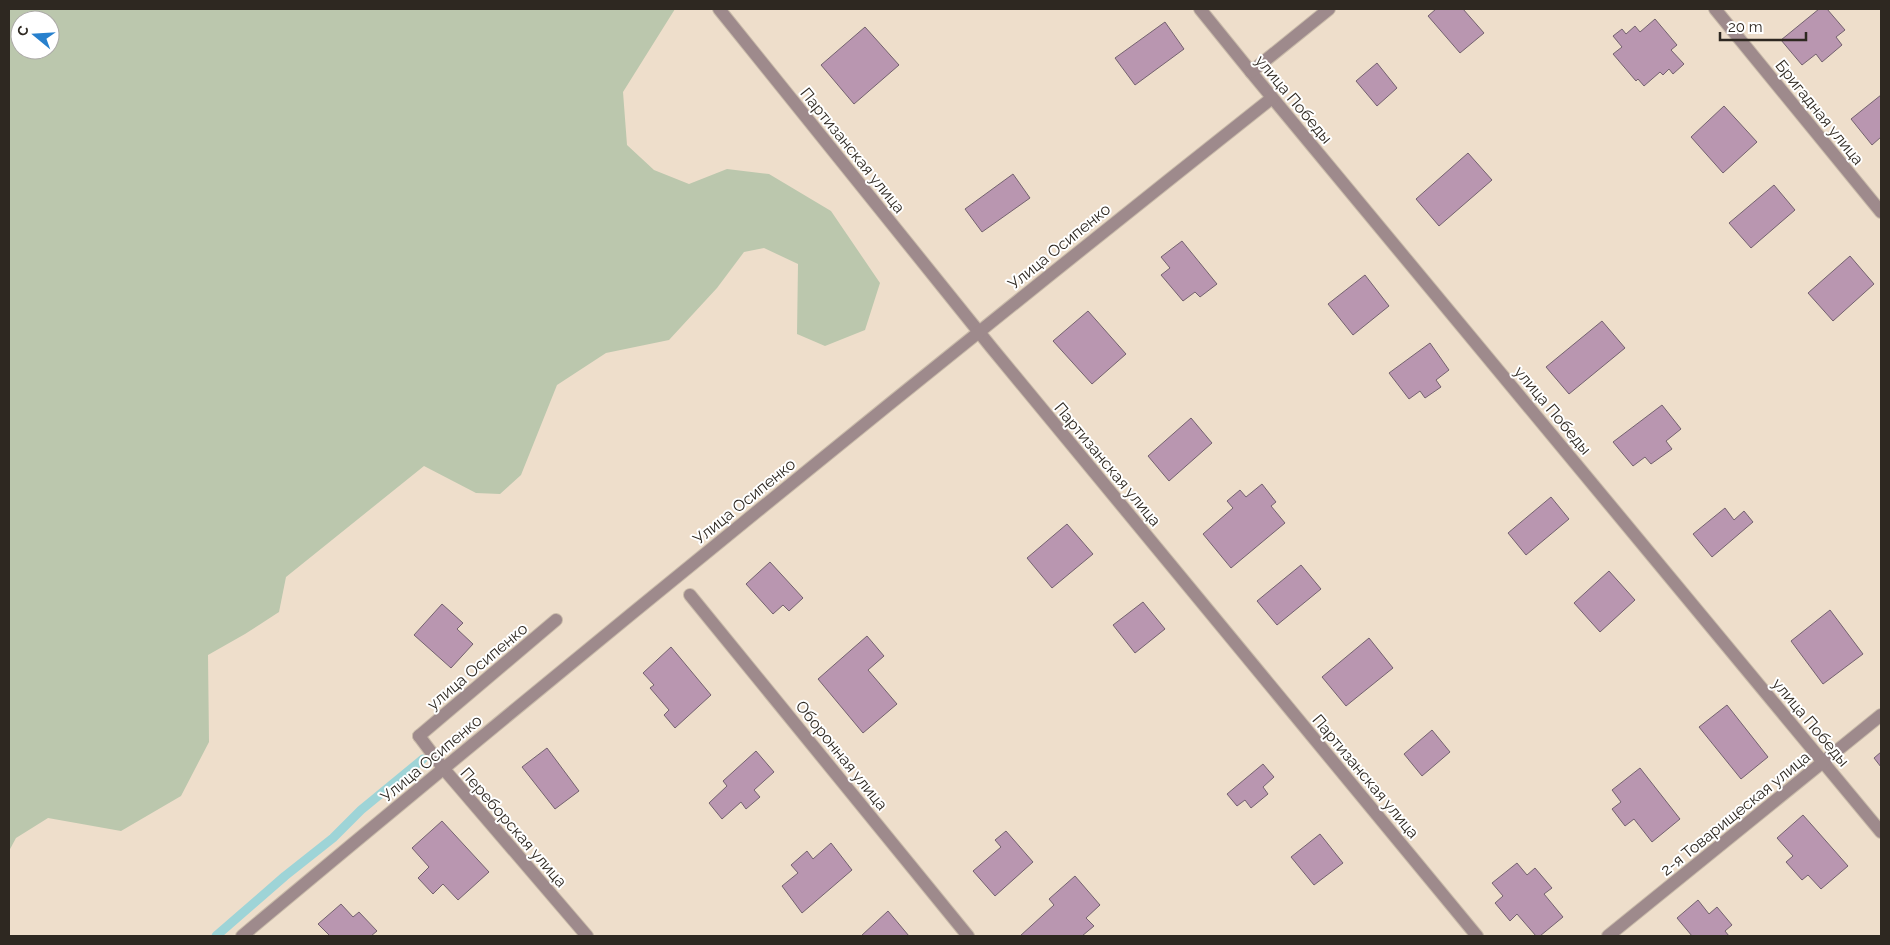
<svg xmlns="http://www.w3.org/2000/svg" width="1890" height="945" viewBox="0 0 1890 945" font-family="Raleway,sans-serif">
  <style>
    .green { fill: #bbc7ad; fill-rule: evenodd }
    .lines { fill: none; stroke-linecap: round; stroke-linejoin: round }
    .stream { stroke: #9ed4d7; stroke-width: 9 }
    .building { fill: #b996b0; stroke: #74626f }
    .service-casing { stroke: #c8baa9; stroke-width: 14 }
    .minor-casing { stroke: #c8baa9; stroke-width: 14 }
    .service { stroke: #9e8a8c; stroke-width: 12 }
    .minor { stroke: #9e8a8c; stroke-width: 12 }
    .labels { text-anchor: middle; stroke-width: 4; stroke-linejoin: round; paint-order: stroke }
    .street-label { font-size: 16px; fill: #2e2821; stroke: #fff }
  </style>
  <rect width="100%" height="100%" fill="#eedecb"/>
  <path class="green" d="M 9,9 L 675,9 L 623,92 L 627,145 L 654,170 L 689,184 L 727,169 L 769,174 L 831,211 L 880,283 L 865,330 L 825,346 L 797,334 L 798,264 L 764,248 L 744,252 L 717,288 L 669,340 L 606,353 L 557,385 L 521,475 L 500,494 L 476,493 L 424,466 L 286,577 L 279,612 L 245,634 L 208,655 L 209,742 L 181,796 L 121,831 L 48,818 L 16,838 L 9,851 ZM 20,20 L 50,20 L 50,50 L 20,50 Z"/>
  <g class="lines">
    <polyline class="stream" points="216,936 285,876 333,838 361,810 423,759"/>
  </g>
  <g class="building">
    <polygon points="1436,9 1463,9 1484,33 1460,53 1428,16"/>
    <polygon points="1819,9 1827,9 1845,30 1836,37 1842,45 1822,62 1816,54 1802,65 1781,40"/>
    <polygon points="1655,19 1677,45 1671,50 1684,64 1673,74 1669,69 1663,75 1660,72 1644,86 1638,79 1636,81 1613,54 1622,47 1613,36 1622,29 1626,34 1635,26 1640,32"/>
    <polygon points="1165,22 1184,49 1135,85 1115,58"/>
    <polygon points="865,27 899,65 854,104 821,65"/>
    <polygon points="1377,63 1397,88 1377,106 1356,81"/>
    <polygon points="1881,95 1881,137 1872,145 1851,119"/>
    <polygon points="1724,106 1757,142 1723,173 1691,137"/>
    <polygon points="1468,153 1492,180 1439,226 1416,199"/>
    <polygon points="1013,174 1030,198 982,232 965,209"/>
    <polygon points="1774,185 1795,210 1751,248 1729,223"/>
    <polygon points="1182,241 1217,284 1200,297 1195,292 1183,301 1161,275 1170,268 1161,257"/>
    <polygon points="1850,256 1874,284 1833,321 1808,293"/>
    <polygon points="1365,275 1389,306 1353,335 1328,304"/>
    <polygon points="1088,311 1126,354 1092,384 1053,341"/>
    <polygon points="1602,321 1625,348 1569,394 1546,367"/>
    <polygon points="1430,343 1449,370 1436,380 1441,387 1425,398 1420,391 1409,399 1389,373"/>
    <polygon points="1662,405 1681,429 1666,441 1672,449 1651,464 1645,457 1633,466 1613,442"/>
    <polygon points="1191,418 1212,443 1169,481 1148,456"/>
    <polygon points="1262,484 1276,502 1271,506 1285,523 1231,568 1203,534 1233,508 1227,501 1240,490 1246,497"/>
    <polygon points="1551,497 1569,519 1526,555 1508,533"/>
    <polygon points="1725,508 1734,520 1744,511 1753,522 1712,557 1693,534"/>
    <polygon points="1067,524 1093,554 1052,588 1027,558"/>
    <polygon points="770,562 803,598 789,611 783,605 773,614 746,584"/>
    <polygon points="1301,565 1321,589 1277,625 1257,601"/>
    <polygon points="1609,571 1635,600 1600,632 1574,603"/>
    <polygon points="1143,602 1165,629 1135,653 1113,625"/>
    <polygon points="442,604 463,623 457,629 473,644 451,668 414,635"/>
    <polygon points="1830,610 1863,654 1823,684 1791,641"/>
    <polygon points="867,636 884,656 868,670 897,704 863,733 818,679"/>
    <polygon points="1369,638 1393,668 1346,706 1322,677"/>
    <polygon points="671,647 711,695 675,728 664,715 669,710 650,688 654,685 643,673"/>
    <polygon points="1727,705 1768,757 1741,779 1699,727"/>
    <polygon points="1432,730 1450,752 1422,776 1404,754"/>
    <polygon points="547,748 579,791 555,809 522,767"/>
    <polygon points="756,751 774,772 754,790 760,797 746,809 741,802 722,819 709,803 727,786 723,781"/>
    <polygon points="1881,752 1881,767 1874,758"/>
    <polygon points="1263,764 1274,777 1263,787 1268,794 1251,808 1245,800 1237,806 1227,794"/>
    <polygon points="1640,768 1680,819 1652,842 1634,819 1625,826 1612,809 1621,802 1612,790"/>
    <polygon points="1803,815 1848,866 1821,889 1808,875 1802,880 1786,862 1793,856 1777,838"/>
    <polygon points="442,821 489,872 458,900 443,884 433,894 418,878 429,867 412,848"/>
    <polygon points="1006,831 1033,862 995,896 973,871 1001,847 995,840"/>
    <polygon points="1320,834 1343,863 1314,885 1291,857"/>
    <polygon points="831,843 852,870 802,913 782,886 798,873 791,865 807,851 813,859"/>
    <polygon points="1517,863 1527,875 1535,868 1552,888 1544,894 1563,917 1540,936 1536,936 1517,914 1510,921 1495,903 1503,896 1492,883"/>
    <polygon points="1075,876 1100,905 1086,918 1094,926 1082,936 1020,936 1054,905 1049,899"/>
    <polygon points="1698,900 1709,914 1717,907 1732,925 1725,931 1729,936 1692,936 1677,918"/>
    <polygon points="341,904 353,917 359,912 377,931 371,936 330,936 318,924"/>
    <polygon points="888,911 909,936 861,936"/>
  </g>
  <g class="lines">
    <defs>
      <polyline id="service" points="419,736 556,620"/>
      <g id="minor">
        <polyline points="719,9 991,347 1477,936"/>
        <polyline points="1200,9 1251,72 1881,832"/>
        <polyline points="1715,9 1881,212"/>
        <polyline points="1251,72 1329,9"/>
        <polyline points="690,595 968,936"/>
        <polyline points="419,736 443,768 587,936"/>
        <path d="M 242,936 C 582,652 925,373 1272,98"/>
        <polyline points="1608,936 1881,715"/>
      </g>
    </defs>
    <use href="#service" class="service-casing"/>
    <use href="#minor" class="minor-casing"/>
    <use href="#service" class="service"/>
    <use href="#minor" class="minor"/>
  </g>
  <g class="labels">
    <g class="street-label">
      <text transform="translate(1294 99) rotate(50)" y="6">улица Победы</text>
      <text transform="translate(1820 112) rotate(51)" y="6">Бригадная улица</text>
      <text transform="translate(853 150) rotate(51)" y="6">Партизанская улица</text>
      <text transform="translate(1059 246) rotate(-39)" y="6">Улица Осипенко</text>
      <text transform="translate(1553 410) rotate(50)" y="6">улица Победы</text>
      <text transform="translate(1108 464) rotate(50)" y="6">Партизанская улица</text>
      <text transform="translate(744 501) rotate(-39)" y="6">Улица Осипенко</text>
      <text transform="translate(477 666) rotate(-40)" y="6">улица Осипенко</text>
      <text transform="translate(1811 722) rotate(50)" y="6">улица Победы</text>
      <text transform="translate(842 755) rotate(51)" y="6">Оборонная улица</text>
      <text transform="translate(431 758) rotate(-40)" y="6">Улица Осипенко</text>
      <text transform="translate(1366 776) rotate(50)" y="6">Партизанская улица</text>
      <text transform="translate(1735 813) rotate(-39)" y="6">2-я Товарищеская улица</text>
      <text transform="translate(514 827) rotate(49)" y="6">Переборская улица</text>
    </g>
  </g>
  <rect width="1890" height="945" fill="none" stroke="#2e2821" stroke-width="20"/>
  <g transform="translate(35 35) rotate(288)"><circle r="24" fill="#ffffff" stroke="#aba9a6"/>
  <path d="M0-4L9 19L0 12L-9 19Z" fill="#2780cd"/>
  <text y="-8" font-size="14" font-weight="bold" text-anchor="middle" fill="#2e2821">С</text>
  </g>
  <path d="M1720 32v8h86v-8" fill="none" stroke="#2e2821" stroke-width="2.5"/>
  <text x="1728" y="32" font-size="15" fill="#2e2821" stroke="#ffffff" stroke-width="4" paint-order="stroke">20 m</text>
</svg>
